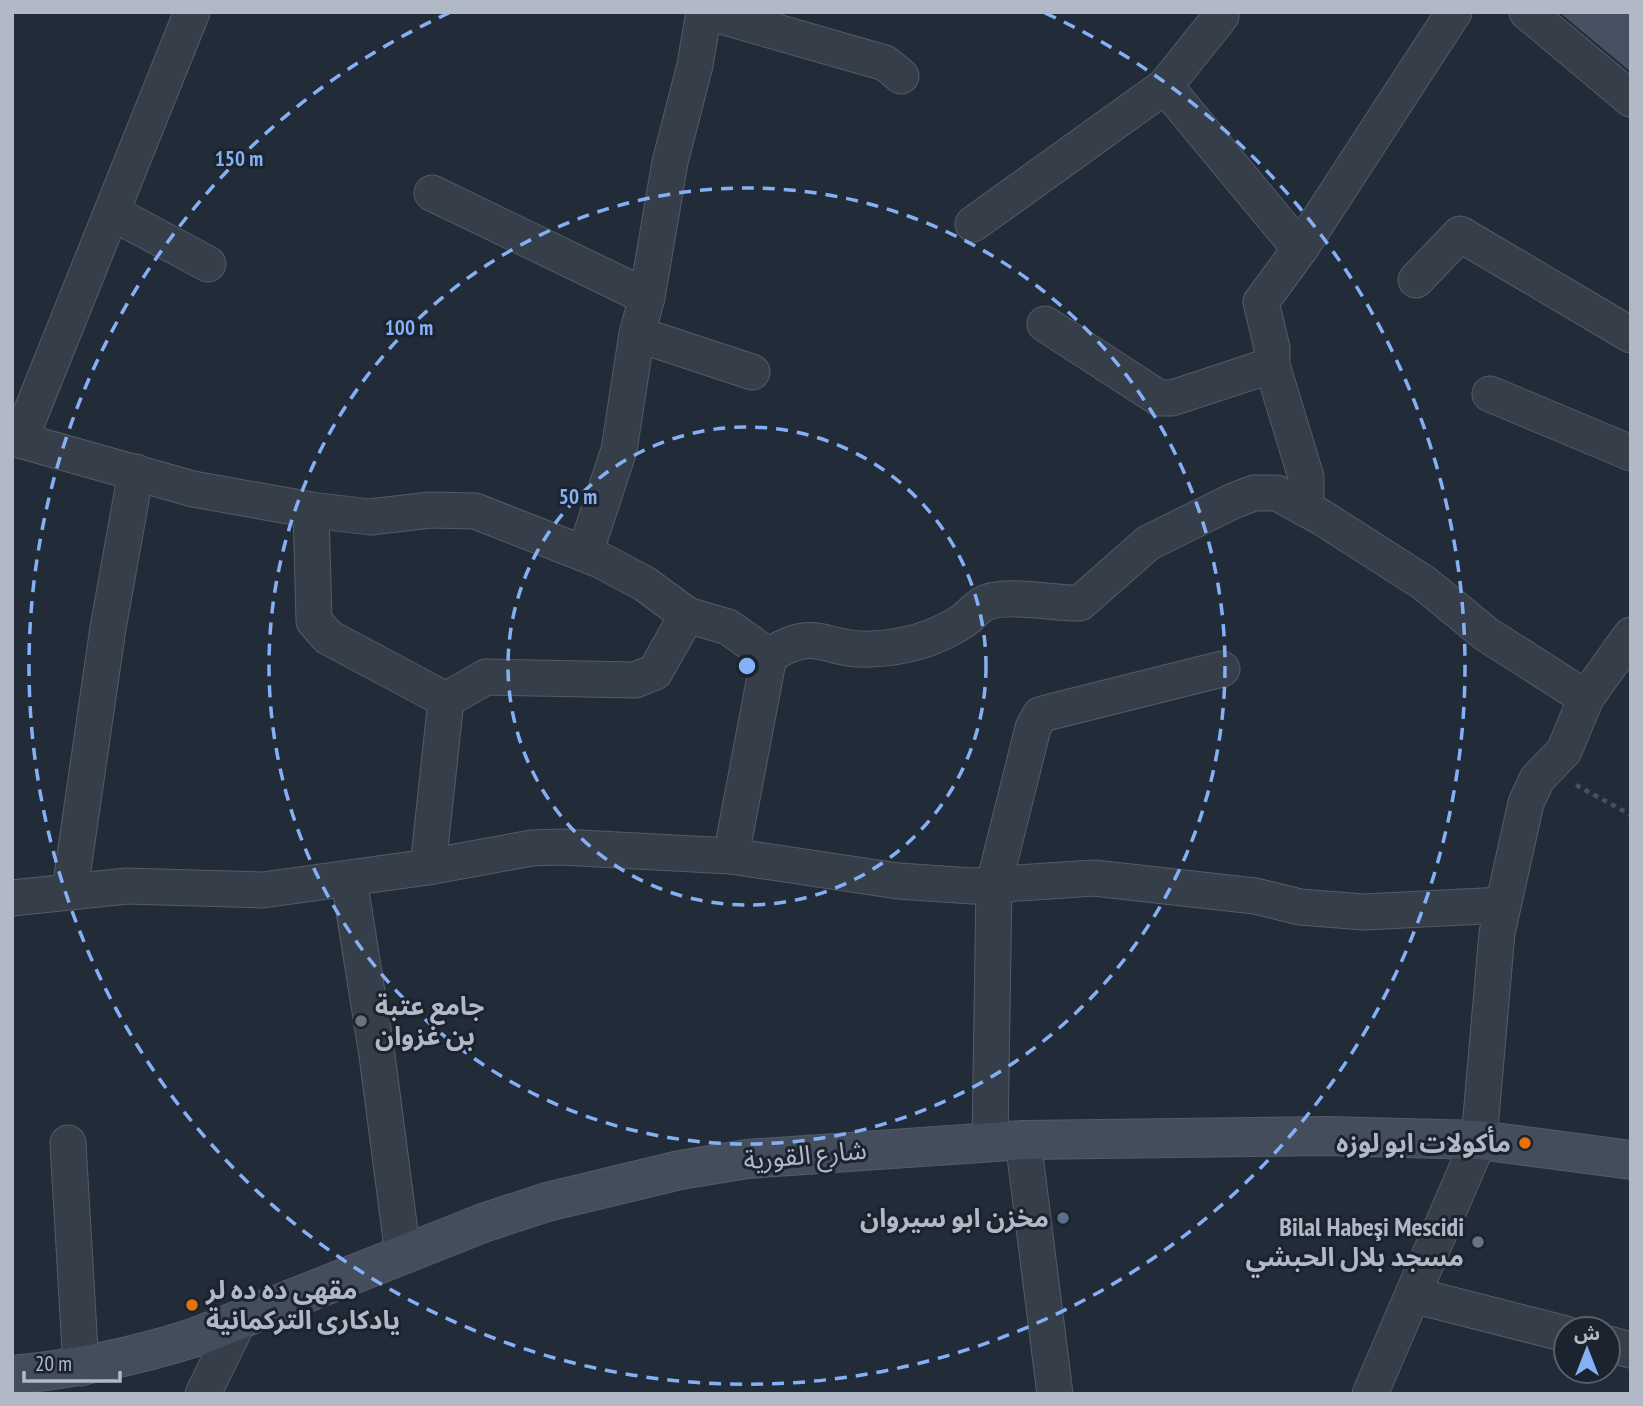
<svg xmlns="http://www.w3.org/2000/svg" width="1643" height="1406" viewBox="0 0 1643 1406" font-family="'PT Sans Narrow','Noto Sans Arabic',sans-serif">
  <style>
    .building { fill: #465161 }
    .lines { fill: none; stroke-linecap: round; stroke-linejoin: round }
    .street-casing { stroke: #545b67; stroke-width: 37 }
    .secondary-casing { stroke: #545b67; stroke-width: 40 }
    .path { stroke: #425457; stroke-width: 4.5; stroke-dasharray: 5 5; stroke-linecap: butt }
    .street { stroke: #363e49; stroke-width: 35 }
    .secondary { stroke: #444d5c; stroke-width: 38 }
    .ring { fill: none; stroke: #86b0f5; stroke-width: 3.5; stroke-dasharray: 12 9 }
    .worship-dot { fill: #6b7280; stroke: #1b232e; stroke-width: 2.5 }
    .food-dot { fill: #e8710a; stroke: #1b232e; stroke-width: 2.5 }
    .service-dot { fill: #5c6f8a; stroke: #1b232e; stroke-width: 2.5 }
    .labels { text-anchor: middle; stroke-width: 6; stroke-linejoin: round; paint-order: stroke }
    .poi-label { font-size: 26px; font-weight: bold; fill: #b1b8c6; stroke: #1b232e; text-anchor: end }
    .street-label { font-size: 26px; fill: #b1b8c6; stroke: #1b232e }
    .centre { fill: #86b0f5; stroke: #1b232e; stroke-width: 3.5 }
    .ring-label { font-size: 21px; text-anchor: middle; font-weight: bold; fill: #86b0f5; stroke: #1b232e; stroke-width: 6; stroke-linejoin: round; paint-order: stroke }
  </style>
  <rect width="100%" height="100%" fill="#222c39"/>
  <polygon class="building" points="1559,12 1631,12 1631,72"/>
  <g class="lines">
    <defs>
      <g id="street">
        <polyline points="707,12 885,63 901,76"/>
        <polyline points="1527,12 1631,99"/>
        <polyline points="1165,86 1221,16 1221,12"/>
        <polyline points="432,193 647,297"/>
        <polyline points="113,213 208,264"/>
        <polyline points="973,224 1165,86 1300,249"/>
        <polyline points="1416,280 1460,234 1631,335"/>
        <polyline points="1045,324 1159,398 1172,398 1272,365"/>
        <polyline points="637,334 752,372"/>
        <polyline points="1490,394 1631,453"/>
        <polyline points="12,438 193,489 311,510 370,517 430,510 475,511 600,560 645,584 687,615 728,627 769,656 731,856 561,847 532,848 428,867 263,890 127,886 12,898"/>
        <polyline points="20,440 192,12"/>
        <polyline points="1306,509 1306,477 1272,365 1272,348 1261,302 1300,249 1454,12"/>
        <polyline points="311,510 314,621 328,637 446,700 428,867"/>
        <polyline points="585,553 619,450 637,334 647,297 670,162 695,65 704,12"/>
        <path d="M 769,656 C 816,624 826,652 871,649 C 905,648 935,639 963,621 C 970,616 976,608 983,604 C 1003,592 1055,604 1080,603 L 1148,543 L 1233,501 L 1254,493 L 1277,493 L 1321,517 L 1424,583 L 1486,634 L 1586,698"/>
        <polyline points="446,700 486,677 635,680 655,672 687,615"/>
        <polyline points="731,856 898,881 973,886 1094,878 1255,896 1300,907 1364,912 1503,905"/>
        <polyline points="349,879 377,1055 403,1255"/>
        <polyline points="70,890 108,628 136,472"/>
        <polyline points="1023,1140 1055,1394"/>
        <polyline points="990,1142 994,884 1033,728 1040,715 1050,712 1222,669"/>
        <polyline points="68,1143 81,1368"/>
        <polyline points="1413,1295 1566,1334"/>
        <polyline points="1608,1344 1631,1350"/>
        <polyline points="203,1394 239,1320"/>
        <polyline points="1370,1394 1479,1140 1497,933 1526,803 1537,779 1564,751 1586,698 1631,635"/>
      </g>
      <path id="secondary" d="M 12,1375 C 75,1369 133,1357 193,1338 L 483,1223 L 547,1202 L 680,1170 L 747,1159 L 1023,1140 L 1327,1136 L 1479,1140 L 1631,1160"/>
    </defs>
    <use href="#street" class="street-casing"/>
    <use href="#secondary" class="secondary-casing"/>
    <polyline class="path" points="1576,785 1631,815"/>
    <use href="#street" class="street"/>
    <use href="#secondary" class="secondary"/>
  </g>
  <g class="ring">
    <circle cx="747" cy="666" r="239"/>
    <circle cx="747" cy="666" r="478"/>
    <path d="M1045 13A718 718 0 1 1 449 13"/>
  </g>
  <g class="worship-dot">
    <circle cx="361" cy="1021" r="7"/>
    <circle cx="1478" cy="1242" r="7"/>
  </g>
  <g class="food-dot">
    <circle cx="1525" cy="1143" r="7"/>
    <circle cx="192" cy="1305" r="7"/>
  </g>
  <circle class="service-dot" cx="1063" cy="1218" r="7"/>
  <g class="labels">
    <g class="poi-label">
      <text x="375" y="1015" text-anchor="start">جامع عتبة<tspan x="375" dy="30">بن غزوان</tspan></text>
      <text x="1511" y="1152">مأكولات ابو لوزه</text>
      <text x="1049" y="1227">مخزن ابو سيروان</text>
      <text x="1464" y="1236">Bilal Habeşi Mescidi<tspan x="1464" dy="30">مسجد بلال الحبشي</tspan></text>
      <text x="206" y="1299" text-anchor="start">مقهى ده ده لر<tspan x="206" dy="30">يادكارى التركمانية</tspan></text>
    </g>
    <g class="street-label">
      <text transform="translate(805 1155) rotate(-5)" y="9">شارع القورية</text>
    </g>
  </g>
  <circle cx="747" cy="666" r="10" class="centre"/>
  <g class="ring-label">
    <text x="239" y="166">150 m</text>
    <text x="409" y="335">100 m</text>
    <text x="578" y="504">50 m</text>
  </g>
  <rect width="1643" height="1406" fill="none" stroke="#b1b8c6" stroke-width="28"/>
  <g transform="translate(1587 1350)"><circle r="33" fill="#1b232e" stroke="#575f6b" stroke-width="2"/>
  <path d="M0-5L12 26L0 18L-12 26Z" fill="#86b0f5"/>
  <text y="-10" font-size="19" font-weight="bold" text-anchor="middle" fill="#b1b8c6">ش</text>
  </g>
  <path d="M24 1371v10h96v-10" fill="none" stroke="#b1b8c6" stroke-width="3.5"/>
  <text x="35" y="1371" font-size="21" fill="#b1b8c6" stroke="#1b232e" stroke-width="5" paint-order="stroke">20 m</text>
</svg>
